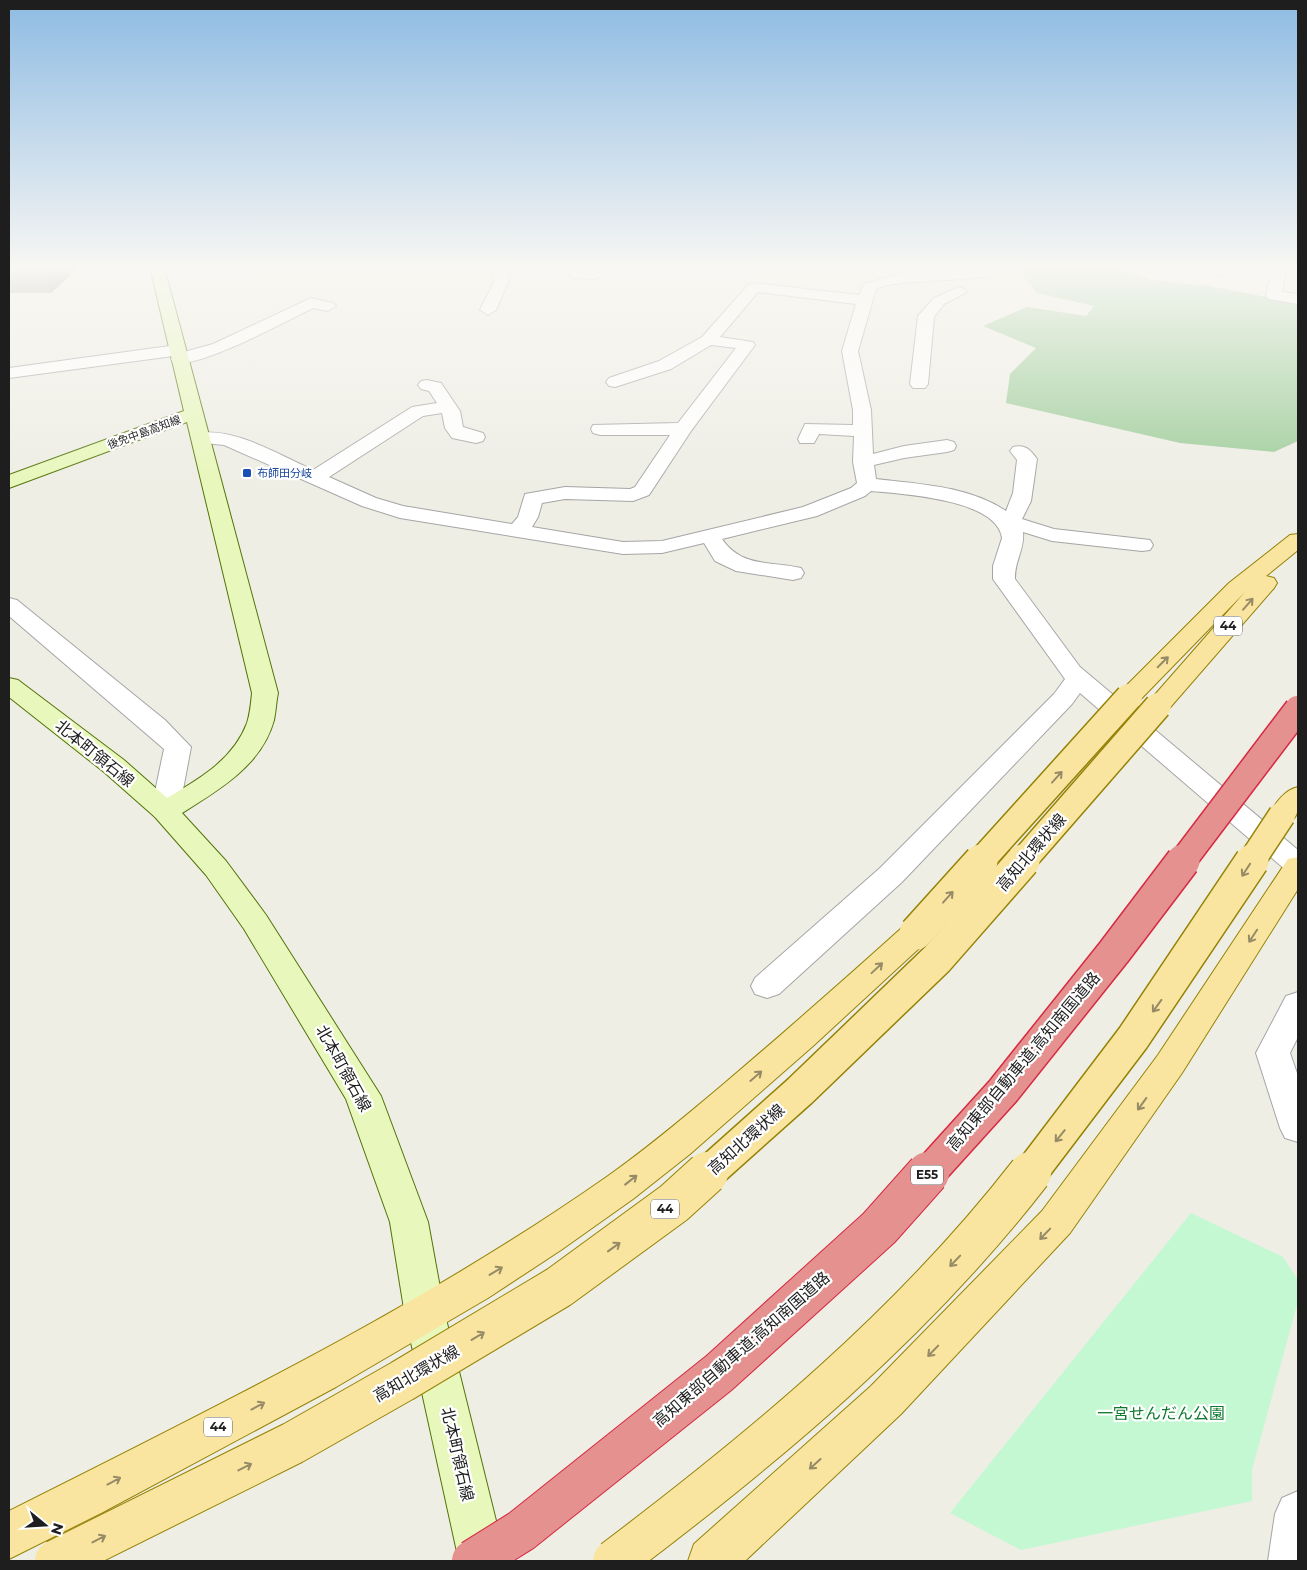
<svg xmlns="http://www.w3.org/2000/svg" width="1307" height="1570" viewBox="0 0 1307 1570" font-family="Montserrat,'Noto Sans JP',sans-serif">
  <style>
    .forest { fill: #9fcd9b }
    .park { fill: #c3f8d2 }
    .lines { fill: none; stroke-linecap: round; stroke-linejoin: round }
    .street-casing { stroke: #a5a5a5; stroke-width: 2 }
    .secondary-casing { stroke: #527308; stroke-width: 2 }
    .primary-casing { stroke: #948205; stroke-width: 2 }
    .street { fill: #fff; fill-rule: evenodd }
    .secondary { fill: #e8f7bb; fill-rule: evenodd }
    .primary { fill: #f9e5a0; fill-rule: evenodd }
    .primary-bridge-far2-casing { stroke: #948205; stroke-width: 29; stroke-linecap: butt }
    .primary-bridge-far1-casing { stroke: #948205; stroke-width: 36; stroke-linecap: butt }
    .primary-bridge-casing { stroke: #948205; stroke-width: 44; stroke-linecap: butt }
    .highway-bridge-far2-casing { stroke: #d52a42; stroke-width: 29; stroke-linecap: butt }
    .highway-bridge-far1-casing { stroke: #d52a42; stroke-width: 36; stroke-linecap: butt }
    .highway-bridge-casing { stroke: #d52a42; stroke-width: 44; stroke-linecap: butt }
    .primary-bridge-far2 { stroke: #f9e5a0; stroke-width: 26 }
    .primary-bridge-far1 { stroke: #f9e5a0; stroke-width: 33 }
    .primary-bridge { stroke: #f9e5a0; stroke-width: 42 }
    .highway-bridge-far2 { stroke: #e4918f; stroke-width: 26 }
    .highway-bridge-far1 { stroke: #e4918f; stroke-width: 33 }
    .highway-bridge { stroke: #e4918f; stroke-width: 42 }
    .wall { fill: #9c9790 }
    .shaded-wall { fill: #7f7b75 }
    .oneway { stroke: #968b66 }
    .transit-dot { fill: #1a4fb4; stroke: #fff; stroke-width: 2 }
    .labels { text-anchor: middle; stroke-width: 4.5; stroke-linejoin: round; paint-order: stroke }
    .far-street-label { font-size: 11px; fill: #1e1e1e; stroke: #fff }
    .far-transit-label { font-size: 11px; fill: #164399; stroke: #fff; text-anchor: start }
    .shield { fill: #fff; stroke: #626262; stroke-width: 1 }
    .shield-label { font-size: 12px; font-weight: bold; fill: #1e1e1e }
    .near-street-label { font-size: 16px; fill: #1e1e1e; stroke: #fff }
    .near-park-label { font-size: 16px; fill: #0f7a2e; stroke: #fff }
  </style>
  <rect width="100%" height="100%" fill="#efeee5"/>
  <polygon class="forest" points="1025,267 1115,267 1151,280 1208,286 1298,303 1298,441 1274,452 1180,443 1006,403 1010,374 1036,348 983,326 1027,307 1086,316 1094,306 1037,293 1022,274"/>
  <polygon class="park" points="1191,1213 1283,1257 1298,1280 1298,1301 1252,1470 1252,1501 1021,1550 950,1513"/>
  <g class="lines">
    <defs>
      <g id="street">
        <polygon points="495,267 510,267 506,273 509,280 496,310 488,315 480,310 495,280 491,272"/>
        <path d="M 992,267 L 1010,267 C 997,285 904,276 876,289 L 858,351 L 871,410 L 873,454 L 904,446 L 947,440 L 954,442 L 956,446 L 954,450 L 947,452 L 904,458 L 874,465 L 876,479 C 919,484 969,486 1006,511 L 1013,493 L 1017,460 L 1010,451 L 1013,447 C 1025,444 1030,449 1037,459 L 1031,501 L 1022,519 L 1054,529 L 1150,540 L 1153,545 L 1150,550 L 1142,551 L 1052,541 L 1023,532 C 1025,549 1014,562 1015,579 L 1080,667 L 1298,850 L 1298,874 L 1288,872 L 1080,693 L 1072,704 L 902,882 L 779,994 L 767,998 L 755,994 L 751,986 L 755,978 L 880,868 L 1054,694 L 1065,679 L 993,579 L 993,566 L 1002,538 C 997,499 902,494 871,491 L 865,496 L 817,516 L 722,539 C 742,568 771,561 801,568 L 804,573 L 801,578 L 793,580 L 736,571 L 715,561 L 704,543 L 662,553 L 623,554 L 400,518 L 362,506 L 224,445 L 194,442 L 192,438 L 194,434 C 231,425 279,455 313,470 L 412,407 L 437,403 L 429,391 L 421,389 L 418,385 L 421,381 L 427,380 L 441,383 L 460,411 L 463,427 L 483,433 L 485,437 L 483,441 L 476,443 L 452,438 L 445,428 L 442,413 L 423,416 L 329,477 L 376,498 L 403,506 L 512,524 L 518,517 L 525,494 L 565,487 L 630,489 L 635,487 L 670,435 L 600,435 L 593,433 L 591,429 L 593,425 L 678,423 L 736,348 L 711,345 L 671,369 L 615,387 L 609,386 L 606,382 L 609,378 L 659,361 L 702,337 L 749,284 L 754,283 L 859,295 L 864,284 L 903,273 ZM 758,292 L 856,304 L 842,351 L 853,410 L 853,425 L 805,424 L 798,439 L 800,443 L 814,443 L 819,434 L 854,436 L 853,462 L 857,483 L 851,488 L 803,507 L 662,541 L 623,542 L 532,527 L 538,517 L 542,503 L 565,499 L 633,501 L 649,495 L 691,431 L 755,345 L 753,342 L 720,337 Z"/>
        <polygon points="1211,267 1225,267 1222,275 1217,276 1210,272"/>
        <polygon points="1273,267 1287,267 1282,292 1298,294 1298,304 1269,299 1266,296"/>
        <polygon points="576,271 595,271 602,275 595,279 571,278 569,275 571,272"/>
        <polygon points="959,287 964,289 967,292 944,304 934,317 928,384 925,388 913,388 910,384 918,316 934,298"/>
        <path d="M 311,298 L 333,303 L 336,306 L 328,311 L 313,308 C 287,321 198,369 173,363 L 171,359 L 173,356 L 9,378 L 9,368 L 177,345 L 183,346 L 185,350 L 184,352 L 213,344 Z"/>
        <polygon points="9,598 17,600 165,720 191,747 179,811 175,817 165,820 155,817 151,811 164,749 9,616"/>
        <polygon points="1298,992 1298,1037 1290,1053 1298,1076 1298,1142 1285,1138 1280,1128 1256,1053 1286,996"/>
        <polygon points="1298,1491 1298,1561 1268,1561 1275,1514 1282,1498"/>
      </g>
      <path id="secondary" d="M 150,267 L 164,267 L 278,693 C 276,702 276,711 274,720 C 262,765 219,790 182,813 L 226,861 L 266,915 L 381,1096 L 428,1222 L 445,1315 L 506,1561 L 459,1561 L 405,1315 L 390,1222 L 346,1099 L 244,929 L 206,875 L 155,817 L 104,772 L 9,697 L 9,678 L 18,680 L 124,760 L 167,798 C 199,779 233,760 247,723 C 250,714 251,703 252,693 L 187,422 L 9,488 L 9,475 L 184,411 Z"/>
      <g id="primary">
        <polygon points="1298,534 1298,550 1266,576 1274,578 1277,583 1274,588 1167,711 1158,714 1149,711 1145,706 1245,592 1138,702 1129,705 1120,702 1116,697 1120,692 1229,583 1290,535"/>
        <path d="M 1298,787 C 1299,808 1301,829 1272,821 L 1268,815 C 1276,803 1284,790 1298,787 Z"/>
        <polygon points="1298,857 1298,889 1182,1073 1070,1233 901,1414 745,1561 688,1561 694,1544 871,1386 1042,1211 1158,1055 1288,859"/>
        <path d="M 916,922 L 927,925 L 932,933 L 927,941 L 813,1046 L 690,1154 L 633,1199 L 561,1250 L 488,1298 L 336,1387 L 103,1512 L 9,1559 L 9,1511 C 213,1408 420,1308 608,1176 C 649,1147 687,1115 726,1082 C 786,1031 846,978 905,925 Z"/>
      </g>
    </defs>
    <use href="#street" class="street-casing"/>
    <use href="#secondary" class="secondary-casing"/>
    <use href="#primary" class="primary-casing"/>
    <use href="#street" class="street"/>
    <use href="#secondary" class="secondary"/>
    <use href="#primary" class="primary"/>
    <defs>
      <g id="primary-bridge-far2">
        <polyline points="980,862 1129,697"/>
        <polyline points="1022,862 1158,706"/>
        <polyline points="1251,862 1282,815"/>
      </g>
      <g id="primary-bridge-far1">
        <polyline points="916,933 981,861"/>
        <polyline points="706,1175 800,1091 937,959 1023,861"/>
        <polyline points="1029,1175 1133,1038 1252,861"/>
      </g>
      <g id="primary-bridge">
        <polyline points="56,1561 293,1443 402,1381 559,1287 674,1203 707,1173"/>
        <path d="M 614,1561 C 765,1447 913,1324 1030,1173"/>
      </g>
      <polyline id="highway-bridge-far2" points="1182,862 1298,709"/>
      <polyline id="highway-bridge-far1" points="927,1175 1003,1091 1114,952 1183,861"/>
      <polyline id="highway-bridge" points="473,1561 521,1531 719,1373 879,1228 928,1173"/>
    </defs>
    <use href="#primary-bridge-far2" class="primary-bridge-far2-casing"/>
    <use href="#primary-bridge-far1" class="primary-bridge-far1-casing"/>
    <use href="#primary-bridge" class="primary-bridge-casing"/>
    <use href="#highway-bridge-far2" class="highway-bridge-far2-casing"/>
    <use href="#highway-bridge-far1" class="highway-bridge-far1-casing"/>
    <use href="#highway-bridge" class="highway-bridge-casing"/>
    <use href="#primary-bridge-far2" class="primary-bridge-far2"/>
    <use href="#primary-bridge-far1" class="primary-bridge-far1"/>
    <use href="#primary-bridge" class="primary-bridge"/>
    <use href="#highway-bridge-far2" class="highway-bridge-far2"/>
    <use href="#highway-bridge-far1" class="highway-bridge-far1"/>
    <use href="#highway-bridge" class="highway-bridge"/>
  </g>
  <polygon class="wall" points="9,267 79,267 51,293 9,293"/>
  <polygon class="shaded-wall" points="44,267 79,267 51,293"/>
  <defs><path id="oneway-shaft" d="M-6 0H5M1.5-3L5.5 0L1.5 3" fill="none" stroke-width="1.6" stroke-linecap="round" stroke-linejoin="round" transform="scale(1.25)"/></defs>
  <g class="oneway">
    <use href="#oneway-shaft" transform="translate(1248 604) rotate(-49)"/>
    <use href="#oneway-shaft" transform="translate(1163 662) rotate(-45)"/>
    <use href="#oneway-shaft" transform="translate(1057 777) rotate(-48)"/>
    <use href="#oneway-shaft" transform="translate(1246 870) rotate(123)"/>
    <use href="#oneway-shaft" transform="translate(948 897) rotate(-48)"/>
    <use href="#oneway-shaft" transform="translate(1253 936) rotate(123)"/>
    <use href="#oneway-shaft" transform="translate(877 968) rotate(-43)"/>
    <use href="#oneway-shaft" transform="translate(1157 1006) rotate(126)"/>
    <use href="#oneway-shaft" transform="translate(756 1076) rotate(-41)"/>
    <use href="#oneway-shaft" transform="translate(1142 1104) rotate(126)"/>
    <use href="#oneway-shaft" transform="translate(1060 1136) rotate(129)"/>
    <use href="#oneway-shaft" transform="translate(631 1180) rotate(-38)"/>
    <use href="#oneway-shaft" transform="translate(1045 1234) rotate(134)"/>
    <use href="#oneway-shaft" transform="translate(614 1247) rotate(-36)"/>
    <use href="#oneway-shaft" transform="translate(955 1261) rotate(134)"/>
    <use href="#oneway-shaft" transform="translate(496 1271) rotate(-31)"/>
    <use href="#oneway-shaft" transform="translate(478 1336) rotate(-31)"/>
    <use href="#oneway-shaft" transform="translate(933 1351) rotate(134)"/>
    <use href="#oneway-shaft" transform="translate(258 1406) rotate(-28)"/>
    <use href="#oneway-shaft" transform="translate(815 1464) rotate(138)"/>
    <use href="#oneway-shaft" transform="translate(245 1467) rotate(-27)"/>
    <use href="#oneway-shaft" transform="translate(114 1481) rotate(-28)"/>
    <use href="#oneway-shaft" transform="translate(99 1539) rotate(-27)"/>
  </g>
  <linearGradient id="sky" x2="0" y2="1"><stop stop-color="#8ebbe3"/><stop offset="0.55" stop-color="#f8f7f3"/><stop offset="1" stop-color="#f8f7f3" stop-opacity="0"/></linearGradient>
  <rect width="1307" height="487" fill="url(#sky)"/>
  <rect class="transit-dot" x="242" y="468" width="10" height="10" rx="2.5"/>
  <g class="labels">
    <g class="far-street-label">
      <text transform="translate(144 432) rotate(-20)" y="4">後免中島高知線</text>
    </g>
    <g class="far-transit-label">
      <text x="257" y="477">布師田分岐</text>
    </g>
    <g class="shield">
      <rect x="1214" y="616.5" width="28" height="19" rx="4"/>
      <rect x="911" y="1165.5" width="32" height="19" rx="4"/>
      <rect x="651" y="1199.5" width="28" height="19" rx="4"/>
      <rect x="204" y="1417.5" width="28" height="19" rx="4"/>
    </g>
    <g class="shield-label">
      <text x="1228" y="630">44</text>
      <text x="927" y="1179">E55</text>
      <text x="665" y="1213">44</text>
      <text x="218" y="1431">44</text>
    </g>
    <g class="near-street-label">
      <text transform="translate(95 753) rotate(39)" y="6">北本町領石線</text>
      <text transform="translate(1031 852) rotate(-49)" y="6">高知北環状線</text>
      <text transform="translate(1023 1061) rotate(-50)" y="6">高知東部自動車道;高知南国道路</text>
      <text transform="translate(344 1068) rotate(61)" y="6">北本町領石線</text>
      <text transform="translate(746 1139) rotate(-42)" y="6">高知北環状線</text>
      <text transform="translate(741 1349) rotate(-41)" y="6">高知東部自動車道;高知南国道路</text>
      <text transform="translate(416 1373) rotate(-30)" y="6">高知北環状線</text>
      <text transform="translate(458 1454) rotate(77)" y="6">北本町領石線</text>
    </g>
    <g class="near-park-label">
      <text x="1161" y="1419">一宮せんだん公園</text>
    </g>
  </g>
  <rect width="1307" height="1570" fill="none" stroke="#1e1e1e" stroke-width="20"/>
  <g transform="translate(45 1525) rotate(108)" stroke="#ffffff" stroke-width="4" paint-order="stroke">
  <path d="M0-4L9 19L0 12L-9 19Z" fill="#1e1e1e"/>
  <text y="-8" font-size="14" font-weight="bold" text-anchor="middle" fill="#1e1e1e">N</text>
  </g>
</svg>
